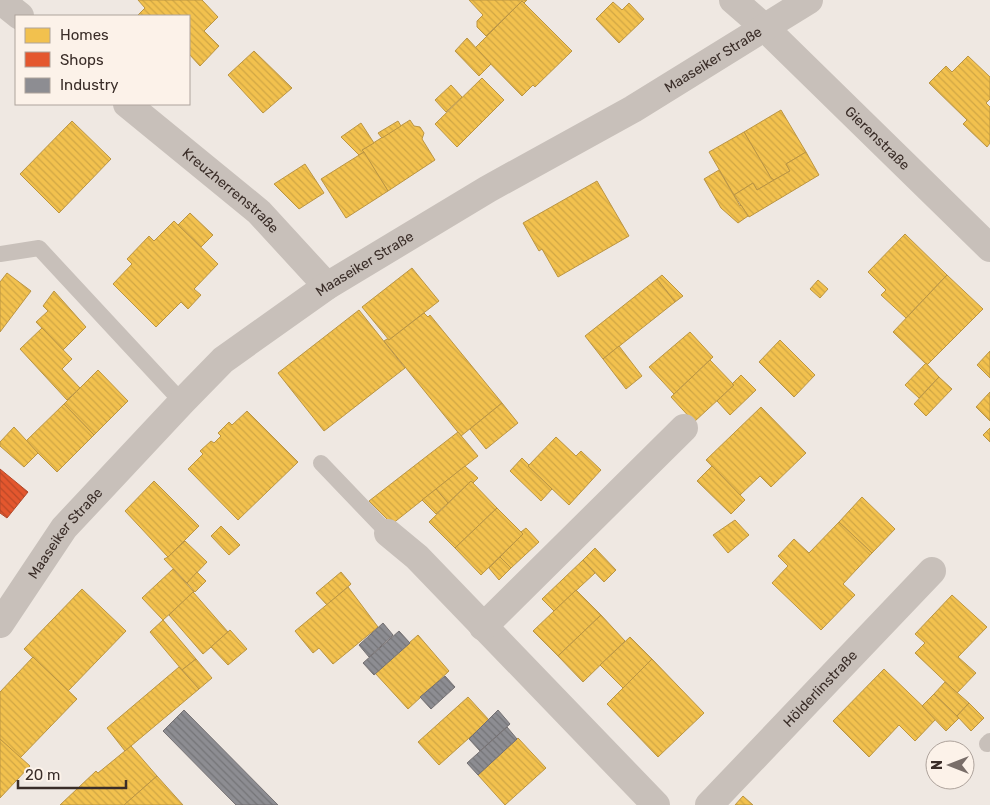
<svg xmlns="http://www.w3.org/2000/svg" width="990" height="805" viewBox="0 0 990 805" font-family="Rubik,sans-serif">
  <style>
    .homes { fill: url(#homes-back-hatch); stroke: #bb9543 }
    .shops { fill: url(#shops-back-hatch); stroke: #b14a2c }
    .industry { fill: url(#industry-back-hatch); stroke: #747072 }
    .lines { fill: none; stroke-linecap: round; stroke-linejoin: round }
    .service { stroke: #c8c0ba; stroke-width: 16 }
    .minor { stroke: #c8c0ba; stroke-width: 28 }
    .tertiary { stroke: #c8c0ba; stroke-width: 28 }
    .labels { text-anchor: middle; stroke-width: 5; stroke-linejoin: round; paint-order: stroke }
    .street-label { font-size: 14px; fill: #3a2d28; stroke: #fcf2e9 }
  </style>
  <defs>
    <pattern id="homes-back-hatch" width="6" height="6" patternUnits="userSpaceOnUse" patternTransform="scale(1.25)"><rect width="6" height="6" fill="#f2c14e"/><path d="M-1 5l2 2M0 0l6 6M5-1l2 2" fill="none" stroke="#d0a644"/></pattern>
    <pattern id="shops-back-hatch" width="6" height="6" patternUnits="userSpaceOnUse" patternTransform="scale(1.25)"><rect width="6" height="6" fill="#e4572e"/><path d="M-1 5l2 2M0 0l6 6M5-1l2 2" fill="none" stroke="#ba4827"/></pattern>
    <pattern id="industry-back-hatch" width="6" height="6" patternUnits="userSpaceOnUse" patternTransform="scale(1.25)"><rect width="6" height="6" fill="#8d8d92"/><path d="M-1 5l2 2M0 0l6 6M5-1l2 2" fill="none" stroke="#747477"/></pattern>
  </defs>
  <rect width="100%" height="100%" fill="#efe8e2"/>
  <g class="homes">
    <polygon points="138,0 202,0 218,17 204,31 219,46 200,66 189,54 189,16 140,16 138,15 145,8"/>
    <polygon points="469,0 527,0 524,3 522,1 486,36 477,27 477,21 483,15"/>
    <polygon points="522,1 572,51 535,87 533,85 522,96 475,48"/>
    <polygon points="613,2 622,10 629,3 644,19 619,43 596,19"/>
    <polygon points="467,38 491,64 479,76 455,51"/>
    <polygon points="254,51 292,88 263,113 228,75"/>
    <polygon points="968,56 990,77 990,99 986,103 990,107 990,143 987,147 963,124 967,120 929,83 946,66 952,72"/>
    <polygon points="482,78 504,100 457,147 435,124"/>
    <polygon points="451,85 462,97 446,112 435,100"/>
    <polygon points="781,110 806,152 786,164 790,171 774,180 771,178 744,132"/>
    <polygon points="410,120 414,126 420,127 424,133 422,139 435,160 388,191 362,150"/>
    <polygon points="72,121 111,159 59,213 20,174"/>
    <polygon points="398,121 401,126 382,138 378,133"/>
    <polygon points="361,123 374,143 362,150 364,152 359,155 341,137"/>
    <polygon points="744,132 771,178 774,180 757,190 753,183 734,195 709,152"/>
    <polygon points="364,152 388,191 346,218 321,179"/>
    <polygon points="806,152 819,175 749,217 734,195 753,183 757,190 774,180 790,171 786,164"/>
    <polygon points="305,164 324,193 299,209 274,184"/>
    <polygon points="719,170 740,206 741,205 748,216 738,223 721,208 704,179"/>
    <polygon points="597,181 629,236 558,277 542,249 539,251 523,223"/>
    <polygon points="190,213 213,235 201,247 178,225"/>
    <polygon points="174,221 218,264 194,289 201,295 188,309 181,302 156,327 113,284 132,264 127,259 149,236 154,241"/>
    <polygon points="905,234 947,275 906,318 881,295 886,290 868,272"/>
    <polygon points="412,268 439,301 389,340 362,307"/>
    <polygon points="7,273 31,291 0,332 0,282"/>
    <polygon points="662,275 683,296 675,302 657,279"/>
    <polygon points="947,275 983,309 927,365 893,332"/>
    <polygon points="657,279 675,302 603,359 585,336"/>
    <polygon points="818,280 828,289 820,298 810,289"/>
    <polygon points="54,291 86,327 63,350 36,322 48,311 43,306"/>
    <polygon points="359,310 405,368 324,431 278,373"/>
    <polygon points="424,313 428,317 430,315 502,403 461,436 384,341 387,339 389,340"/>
    <polygon points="42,328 72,359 62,369 80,388 67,400 20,349"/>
    <polygon points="690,332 713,357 674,394 649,367"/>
    <polygon points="780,340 815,375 794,397 759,362"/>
    <polygon points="619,346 642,376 626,389 603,359"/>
    <polygon points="990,351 990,378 977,365"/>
    <polygon points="710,360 734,385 694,422 671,397"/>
    <polygon points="926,363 939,377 919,398 905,385"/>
    <polygon points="98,370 128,401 94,435 64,404"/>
    <polygon points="741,375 756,390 730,415 717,401 734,385 732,384"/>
    <polygon points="939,377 952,389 926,416 914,404"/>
    <polygon points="990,392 990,421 976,407"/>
    <polygon points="502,403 518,423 486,449 470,429"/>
    <polygon points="64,404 94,435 57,472 26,441"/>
    <polygon points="761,407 806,453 771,487 760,476 740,495 706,460"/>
    <polygon points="247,411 298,462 238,520 188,469 203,454 200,451 211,441 214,443 221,436 218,433 229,422 232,425"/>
    <polygon points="14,427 38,453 24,467 0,446 0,442"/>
    <polygon points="990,428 990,442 983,435"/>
    <polygon points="458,432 478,456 392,524 369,501"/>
    <polygon points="556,437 576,456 581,451 601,470 569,505 528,466"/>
    <polygon points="522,458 529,465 528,466 552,489 541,501 510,471"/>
    <polygon points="465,466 478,478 473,483 471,481 448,503 436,489"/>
    <polygon points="712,466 745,500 731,514 697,481"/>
    <polygon points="154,481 199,526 168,557 125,511"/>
    <polygon points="471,481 497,508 455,548 429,522"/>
    <polygon points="436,489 448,503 436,514 422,500"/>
    <polygon points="862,497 895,529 872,553 839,522"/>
    <polygon points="497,508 523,534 481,575 455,548"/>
    <polygon points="735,520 749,535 728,553 713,535"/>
    <polygon points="839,522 872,553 843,584 855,595 821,630 772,583 788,566 778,556 794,539 809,553"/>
    <polygon points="221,526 240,545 229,555 211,536"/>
    <polygon points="526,528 539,542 511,568 500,557 523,534 521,532"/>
    <polygon points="185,541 207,562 187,583 164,559 168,557"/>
    <polygon points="595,548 616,570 604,582 583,560"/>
    <polygon points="500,557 511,568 499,580 489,568"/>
    <polygon points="583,560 595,573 554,611 542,599"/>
    <polygon points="173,569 194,592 163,620 142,598"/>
    <polygon points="197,572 206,581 195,592 187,583"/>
    <polygon points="341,572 351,584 327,605 316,593"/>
    <polygon points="348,587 378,627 333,664 319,648 313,653 295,631"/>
    <polygon points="82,589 126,631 68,691 24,649"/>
    <polygon points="576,590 601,615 558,656 533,631"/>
    <polygon points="193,592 228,632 203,654 169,615"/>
    <polygon points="952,595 987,627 958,657 976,673 957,693 915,653 925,643 915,634"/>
    <polygon points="601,615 625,641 583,682 558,656"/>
    <polygon points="163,620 196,659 182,670 150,632"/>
    <polygon points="230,630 247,649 228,665 211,647"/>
    <polygon points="418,635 449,671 408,709 375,673"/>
    <polygon points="630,637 652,659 623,688 600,665"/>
    <polygon points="33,657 77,699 20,758 0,739 0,692"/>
    <polygon points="196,659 212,678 199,689 182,670"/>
    <polygon points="652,659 704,713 658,757 607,704"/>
    <polygon points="179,667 199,689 125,751 107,728"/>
    <polygon points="884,669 936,719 915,741 899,725 869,757 833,721"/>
    <polygon points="945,682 969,703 957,716 934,694"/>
    <polygon points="934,694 959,718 946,731 922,706"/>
    <polygon points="468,697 489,720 439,765 418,742"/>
    <polygon points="969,703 984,718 971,731 957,716"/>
    <polygon points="518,738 546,768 505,805 478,775"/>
    <polygon points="0,739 30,766 0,798"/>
    <polygon points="131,746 157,776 124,805 60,805 96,771 98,773"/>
    <polygon points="157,776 183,805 124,805"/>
    <polygon points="743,796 753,805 735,805"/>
  </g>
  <polygon class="shops" points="0,469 28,492 7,518 0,513"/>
  <g class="industry">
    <polygon points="383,623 393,635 369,657 359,645"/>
    <polygon points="399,631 410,643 374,675 363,663"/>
    <polygon points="445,676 455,687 431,709 420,697"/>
    <polygon points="184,710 278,805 236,805 163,731"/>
    <polygon points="498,710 510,724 480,751 469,739"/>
    <polygon points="507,727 517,739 478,775 467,763"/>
  </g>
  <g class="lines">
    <g class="service">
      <polyline points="0,254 39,248 182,402"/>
      <polyline points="321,463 388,533"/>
      <polyline points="987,744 990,741"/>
    </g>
    <g class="minor">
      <path id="s1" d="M 733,0 L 764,27 L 990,248"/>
      <polyline points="388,533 417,557 656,805"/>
      <polyline points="483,627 684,428"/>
      <path id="s2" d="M 709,805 L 932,571"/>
    </g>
    <g class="tertiary">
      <polyline points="0,0 20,16"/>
      <path id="s3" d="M 127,104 L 259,212 L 327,286"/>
      <path id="s4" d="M 0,624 L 64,528 L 182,402 L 223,360 L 327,286 L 488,189 L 633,109 L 809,0"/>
    </g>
  </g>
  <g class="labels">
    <g class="street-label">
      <text dy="5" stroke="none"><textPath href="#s4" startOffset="922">Maaseiker Straße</textPath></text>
      <text dy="5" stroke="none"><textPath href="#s1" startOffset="200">Gierenstraße</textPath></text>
      <text dy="5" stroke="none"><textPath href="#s3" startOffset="135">Kreuzherrenstraße</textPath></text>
      <text dy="5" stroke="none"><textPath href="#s4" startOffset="518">Maaseiker Straße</textPath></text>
      <text dy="5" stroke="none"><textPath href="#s4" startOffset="112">Maaseiker Straße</textPath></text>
      <text dy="5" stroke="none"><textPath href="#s2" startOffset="161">Hölderlinstraße</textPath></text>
    </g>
  </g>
  <rect x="15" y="15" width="175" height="90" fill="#fcf2e9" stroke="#aea39c"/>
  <rect x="25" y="28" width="25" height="15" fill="#f2c14e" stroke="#aea39c"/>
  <text x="60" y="40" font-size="15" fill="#3a2d28">Homes</text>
  <rect x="25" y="52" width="25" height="15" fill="#e4572e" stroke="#aea39c"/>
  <text x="60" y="65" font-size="15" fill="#3a2d28">Shops</text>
  <rect x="25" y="78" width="25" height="15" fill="#8d8d92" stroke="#aea39c"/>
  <text x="60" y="90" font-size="15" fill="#3a2d28">Industry</text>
  <g transform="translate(950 765) rotate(270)"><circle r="24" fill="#fcf2e9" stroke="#aea39c"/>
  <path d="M0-4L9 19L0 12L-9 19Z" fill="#796e69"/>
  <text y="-8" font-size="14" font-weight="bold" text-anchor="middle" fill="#3a2d28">N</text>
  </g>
  <path d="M18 780v8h108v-8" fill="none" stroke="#3a2d28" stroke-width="2.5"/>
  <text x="25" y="780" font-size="15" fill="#3a2d28" stroke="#fcf2e9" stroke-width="4" paint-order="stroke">20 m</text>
</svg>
